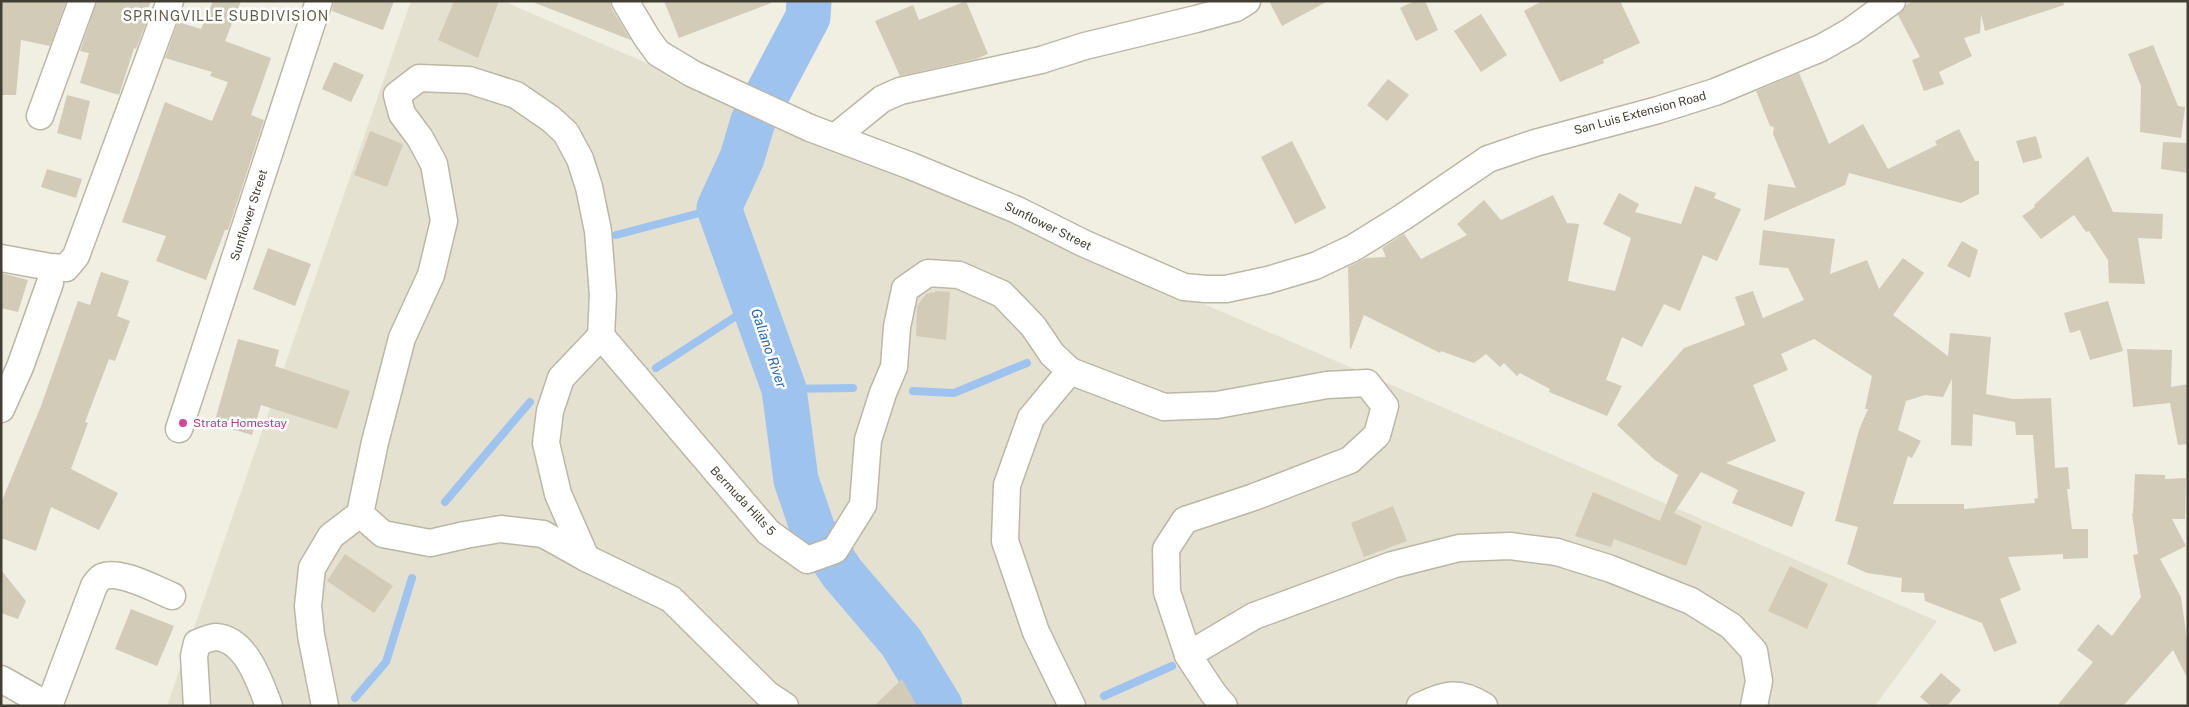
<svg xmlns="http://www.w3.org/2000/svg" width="2189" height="707" viewBox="0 0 2189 707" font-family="'Public Sans',sans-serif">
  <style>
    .residential { fill: #e5e1d0 }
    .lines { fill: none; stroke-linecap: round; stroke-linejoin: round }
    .stream { stroke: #9ec3ef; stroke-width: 8 }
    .river { stroke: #9ec3ef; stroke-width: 45 }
    .building { fill: #d2cbb8; fill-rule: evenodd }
    .minor-casing { stroke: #bcb7a5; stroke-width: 29 }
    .minor { stroke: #fff; stroke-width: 26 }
    .hotel-dot { fill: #d1479c; stroke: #fff; stroke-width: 2 }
    .labels { text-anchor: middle; stroke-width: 5; stroke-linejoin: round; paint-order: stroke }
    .street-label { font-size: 12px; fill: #423e33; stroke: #fff }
    .hotel-label { font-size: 12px; fill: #b23c85; stroke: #fff; text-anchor: start }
    .neighbourhood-label { font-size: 14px; letter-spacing: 1px; fill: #655e4a; stroke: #fff }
    .water-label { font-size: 14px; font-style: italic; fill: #2e67ac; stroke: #fff }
  </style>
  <rect width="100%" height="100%" fill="#f1eee2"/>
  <polygon class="residential" points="411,1 503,1 1937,621 1875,706 167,706"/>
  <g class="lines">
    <g class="stream">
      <polyline points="616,235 719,208"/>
      <polyline points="656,368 755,304"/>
      <polyline points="784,389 853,388"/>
      <polyline points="913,391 954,393 1027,363"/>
      <polyline points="445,502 530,402"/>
      <polyline points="1104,696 1172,666"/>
      <polyline points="355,698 386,662 412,578"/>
    </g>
    <polyline class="river" points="809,1 808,17 753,121 742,158 719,208 784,389 796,480 813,530 842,573 901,642 940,706"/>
  </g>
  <g class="building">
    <polygon points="1,1 66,2 50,46 21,40 16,95 1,95"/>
    <polygon points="97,1 151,1 147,12 150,13 136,49 134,48 119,95 80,83 89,53 80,51"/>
    <polygon points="213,1 241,1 225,41 271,58 251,115 264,120 228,230 225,230 206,280 156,261 166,236 122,222 165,102 212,121 228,82 210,76 212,72 165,58 178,22 201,29"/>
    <polygon points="334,1 394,1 383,30 332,11"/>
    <polygon points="454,1 499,1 478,58 438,40"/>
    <polygon points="535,1 610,1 612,9 631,40 535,3"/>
    <polygon points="664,1 770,1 771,3 679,38"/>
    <polygon points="966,1 988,54 976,59 900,76 875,21 913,5 919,20"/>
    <polygon points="1269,1 1328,1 1282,26"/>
    <polygon points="1414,1 1425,1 1438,30 1416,41 1400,8"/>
    <polygon points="1542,1 1620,1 1640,43 1603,60 1604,63 1560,82 1524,11"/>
    <polygon points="1914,1 2063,1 2064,5 1985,31 1981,14 1980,33 1964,38 1972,56 1939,72 1944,84 1924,91 1912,60 1920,57 1898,15 1906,5"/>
    <polygon points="1481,14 1507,55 1481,72 1454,31"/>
    <polygon points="2153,45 2178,106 2185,107 2181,138 2140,132 2141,86 2128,54"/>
    <polygon points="334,62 364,75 351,102 322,89"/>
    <polygon points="1799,73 1829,144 1863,124 1888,169 1937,145 1935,141 1959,129 1975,161 1979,161 1979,194 1961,203 1849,173 1845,185 1764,221 1768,184 1796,188 1773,134 1774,127 1770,126 1756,91"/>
    <polygon points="1388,79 1409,95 1387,121 1367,105"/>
    <polygon points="67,95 90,101 81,140 57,133"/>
    <polygon points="370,131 403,144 387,187 354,175"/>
    <polygon points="2036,136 2042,158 2023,163 2016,141"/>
    <polygon points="1292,141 1326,208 1295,224 1261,157"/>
    <polygon points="2163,142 2188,143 2188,173 2161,169"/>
    <polygon points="2088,156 2113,212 2163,214 2162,239 2138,238 2145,284 2109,283 2108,260 2089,231 2086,232 2074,215 2041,239 2022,216 2035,207 2034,205"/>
    <polygon points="47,169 82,179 76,198 41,187"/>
    <polygon points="1695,186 1716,193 1714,198 1741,209 1717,261 1703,255 1680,311 1664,304 1642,347 1622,337 1606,380 1622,386 1607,416 1549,392 1550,389 1520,373 1517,376 1504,363 1500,367 1486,354 1474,363 1441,351 1440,353 1364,315 1351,349 1350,349 1348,267 1366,258 1386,257 1382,248 1404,234 1421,259 1467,235 1457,224 1484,200 1501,220 1553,195 1567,223 1579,224 1568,281 1615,291 1631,238 1603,224 1619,193 1639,204 1635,212 1681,224"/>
    <path d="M 1763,230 L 1835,239 L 1830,274 L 1867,260 L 1879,289 L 1903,258 L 1924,273 L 1893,315 L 1948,356 L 1950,333 L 1991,337 L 1986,394 L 2013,399 L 2051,398 L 2055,468 L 2068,467 L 2070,489 L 2067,489 L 2072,529 L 2088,529 L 2088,558 L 2063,559 L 2063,554 L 2008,557 L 2021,590 L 2000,599 L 2017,643 L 1994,652 L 1982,623 L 1925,601 L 1924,593 L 1901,592 L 1902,578 L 1867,573 L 1847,564 L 1858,527 L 1835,521 L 1859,430 L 1868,409 L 1865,409 L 1872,376 L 1814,339 L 1781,354 L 1788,370 L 1753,385 L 1776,441 L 1726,463 L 1805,492 L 1792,527 L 1732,503 L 1738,490 L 1701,472 L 1674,513 L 1702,526 L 1686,566 L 1614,539 L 1611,547 L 1575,536 L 1593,492 L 1660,521 L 1678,475 L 1655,460 L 1617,425 L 1684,348 L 1745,325 L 1735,297 L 1753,291 L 1763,318 L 1804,300 L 1788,268 L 1759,265 ZM 1952,379 L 1951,445 L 1972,446 L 1973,414 L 2015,422 L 2016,435 L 2033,435 L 2038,498 L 2034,499 L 2035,503 L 1964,509 L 1964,504 L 1893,504 L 1908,456 L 1912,458 L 1921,441 L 1898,430 L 1906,401 L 1925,395 L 1943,397 Z"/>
    <polygon points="1962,241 1978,250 1970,278 1947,266"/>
    <polygon points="268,248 311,264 295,306 253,289"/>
    <polygon points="101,272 129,281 117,316 130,321 115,361 109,359 85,422 88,423 71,469 118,493 99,530 51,507 36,551 1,538 1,503 41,406 78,301 90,305"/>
    <polygon points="1,273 28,280 18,312 1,308"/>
    <polygon points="938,291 950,292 946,340 916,336 917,306 926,294"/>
    <polygon points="2108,301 2123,351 2090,360 2080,330 2070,333 2064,313"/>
    <polygon points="238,339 279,350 275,366 350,391 337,429 261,405 252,435 214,424"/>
    <polygon points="2127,349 2172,350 2171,387 2188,384 2188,444 2178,445 2170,403 2133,407"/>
    <polygon points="2135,474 2165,475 2165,479 2186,478 2185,519 2172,519 2186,546 2160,559 2181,597 2188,647 2188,679 2173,650 2123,706 2057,706 2093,662 2077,650 2098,624 2112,636 2141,597 2133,555 2138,554 2132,514 2133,513"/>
    <polygon points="1393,506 1407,541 1364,557 1351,523"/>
    <polygon points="345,554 393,586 374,613 327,581"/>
    <polygon points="1790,566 1828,584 1807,629 1768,611"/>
    <polygon points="1,570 26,601 18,619 1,613"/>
    <polygon points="131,609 174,626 157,666 115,649"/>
    <polygon points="1941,673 1961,690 1947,706 1931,706 1920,697"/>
    <polygon points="902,679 917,706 874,706"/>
  </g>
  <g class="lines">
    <defs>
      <g id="minor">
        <polyline points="625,1 647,38 658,53 693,74 810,128 911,166 1017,210 1083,243 1184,287 1206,289 1226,289 1268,280 1315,266 1353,248 1403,217 1488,159 1535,143 1658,110 1715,92 1821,48 1851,31 1892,1"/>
        <polyline points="40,116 82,1"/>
        <polyline points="835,137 882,99 900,91 1041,60 1085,46 1196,19 1236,8 1247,1"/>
        <polyline points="1,258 50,267 66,268 76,256 170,1"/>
        <polyline points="601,336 768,532 807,560 835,550 863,505 868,440 883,393 894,367 897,327 905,289 928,273 959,275 1002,294 1033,326 1052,354 1070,371 1031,418 1007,485 1005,541 1036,632 1072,706"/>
        <polyline points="1070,371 1164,407 1217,405 1327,385 1367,383 1385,406 1377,435 1350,460 1254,497 1185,520 1166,549 1167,592 1188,655"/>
        <polyline points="1,409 20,367 50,283"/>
        <polyline points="179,429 319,1"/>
        <polyline points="360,514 383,534 430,543 465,535 501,529 543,534 586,558 671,599 767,694 785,706"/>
        <path d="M 1,679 L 49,706 L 94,586 C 96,583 99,578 102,577 C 119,569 155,589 172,596"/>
        <path d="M 197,706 L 194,656 L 197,643 C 203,641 210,637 216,637 C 246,639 260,682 269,706"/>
        <polyline points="325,706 311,635 308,606 312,568 331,536 360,514 375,442 402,338 431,275 444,221 434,164 420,138 402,114 397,95 419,78 469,80 516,95 551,119 566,133 580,159 589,187 598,231 603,295 601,336 561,378 550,411 546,443 558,494 586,558"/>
        <polyline points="1224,706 1213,693 1188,655 1254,616 1392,565 1459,548 1510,546 1557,552 1611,569 1691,601 1731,626 1754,651 1759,681 1754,706"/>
        <path d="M 1420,706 C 1445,694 1459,690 1484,706"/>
      </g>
    </defs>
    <use href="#minor" class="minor-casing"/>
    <use href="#minor" class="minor"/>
  </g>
  <circle class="hotel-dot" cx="183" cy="423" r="5"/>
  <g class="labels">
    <g class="street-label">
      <text transform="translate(1640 113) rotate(-15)" y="4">San Luis Extension Road</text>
      <text transform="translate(249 215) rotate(-72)" y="4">Sunflower Street</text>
      <text transform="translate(1048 226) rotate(26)" y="4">Sunflower Street</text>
      <text transform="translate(743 501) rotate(47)" y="4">Bermuda Hills 5</text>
    </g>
    <g class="hotel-label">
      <text x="193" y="427">Strata Homestay</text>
    </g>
    <g class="neighbourhood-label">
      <text x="226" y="21">SPRINGVILLE SUBDIVISION</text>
    </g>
    <g class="water-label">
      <text transform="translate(769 348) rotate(71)" y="5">Galiano River</text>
    </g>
  </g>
  <rect width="2189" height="707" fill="none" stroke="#423e33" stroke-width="5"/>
</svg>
